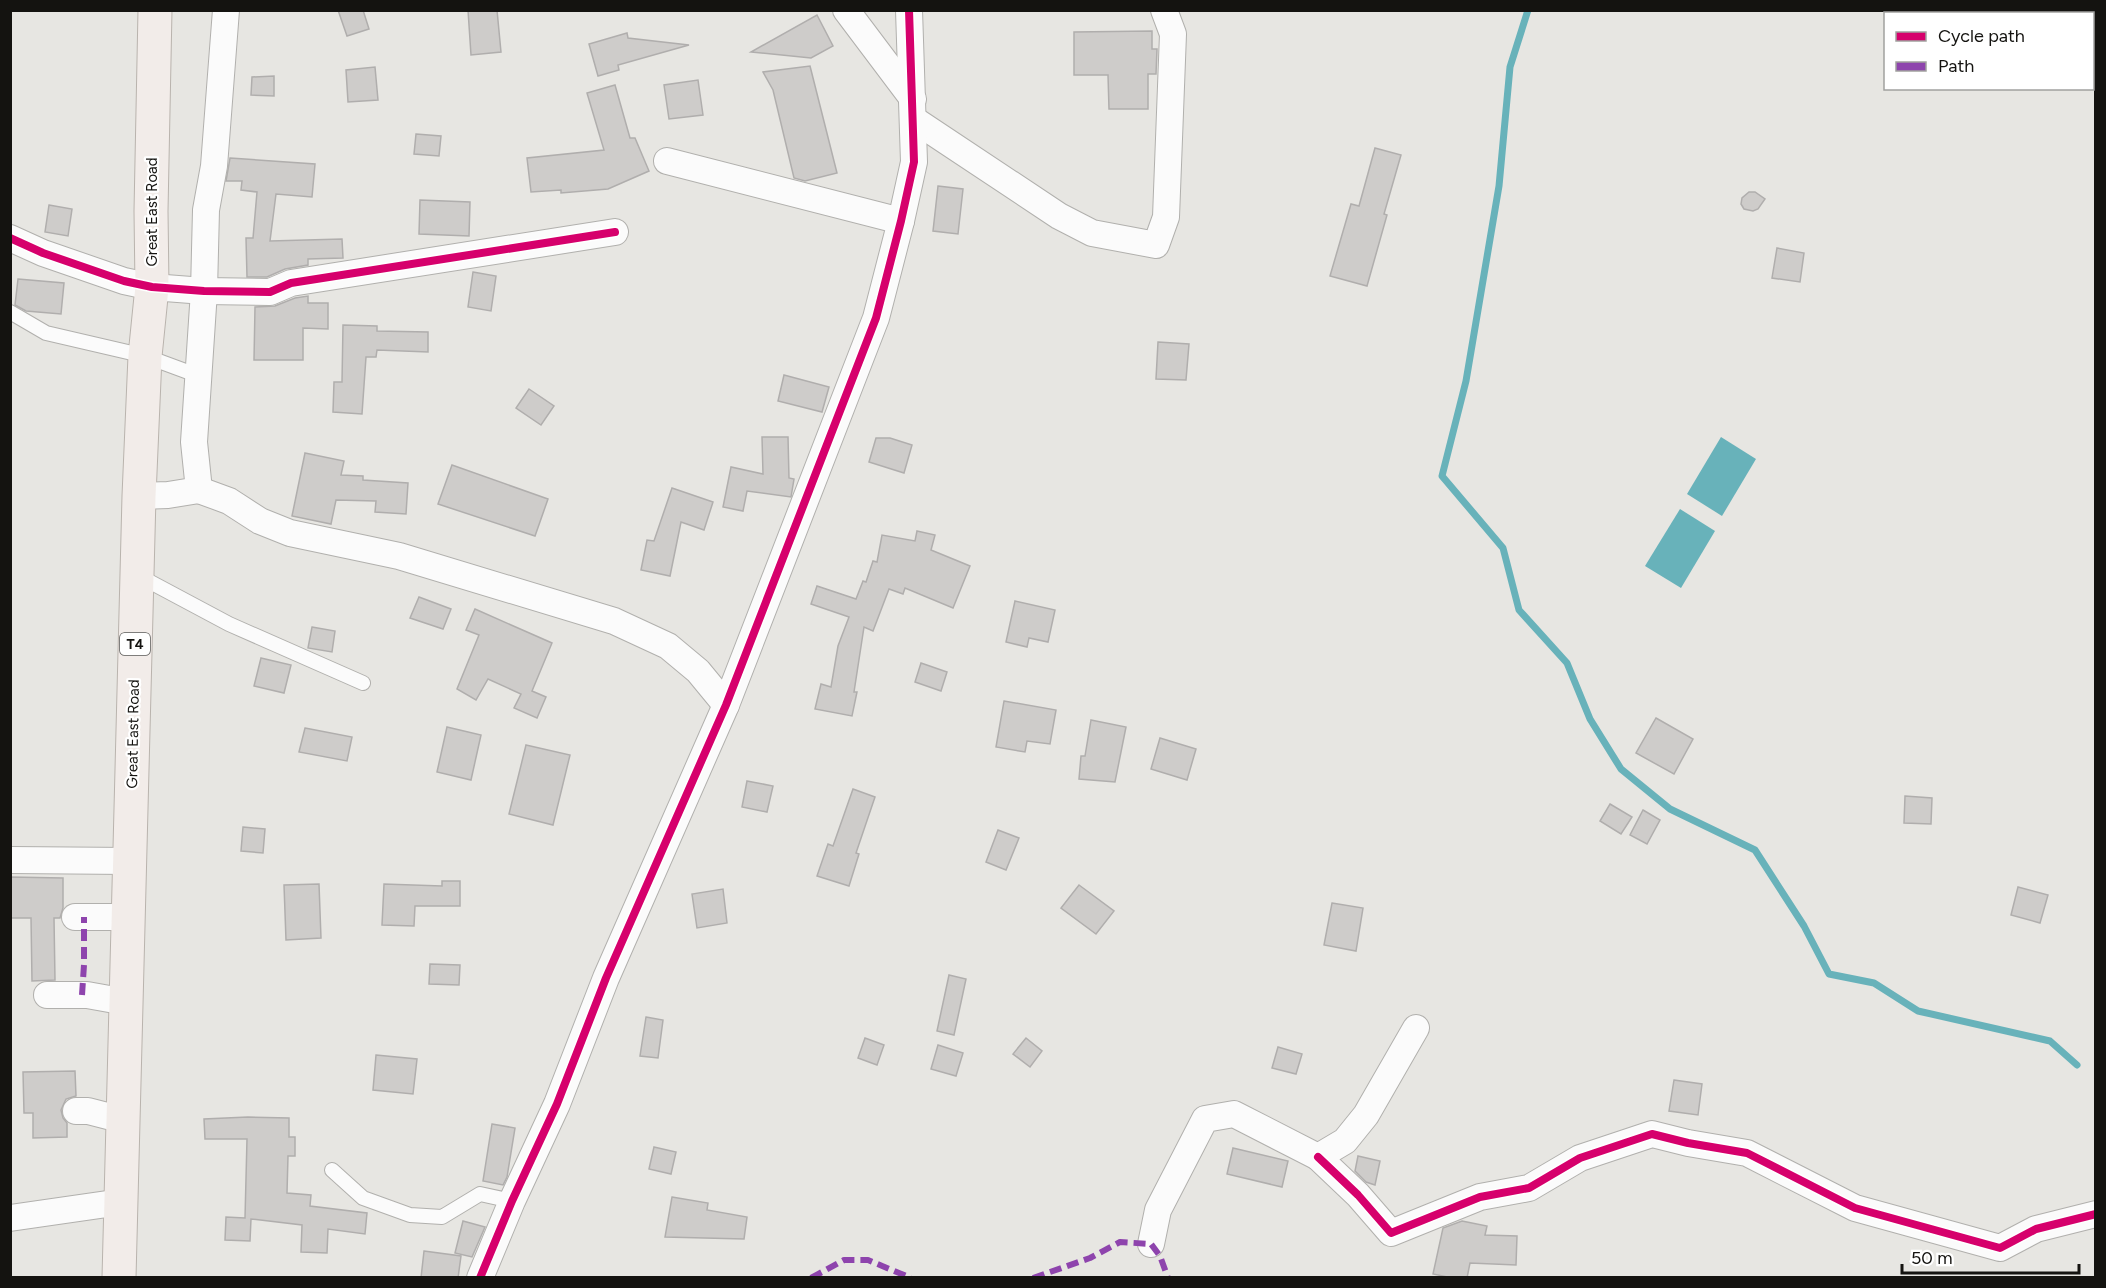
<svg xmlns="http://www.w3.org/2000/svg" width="2106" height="1288" viewBox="0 0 2106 1288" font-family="Figtree,sans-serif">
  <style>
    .water { fill: #68b2ba }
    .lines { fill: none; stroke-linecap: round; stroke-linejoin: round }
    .stream { stroke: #68b2ba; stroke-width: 7 }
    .building { fill: #ceccca; stroke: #b0aead; stroke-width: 1.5 }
    .service-casing { stroke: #b1b0ad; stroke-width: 16 }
    .minor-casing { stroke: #b1b0ad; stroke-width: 28 }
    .trunk-casing { stroke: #b9b3ad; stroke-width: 35 }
    .service { stroke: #fbfbfb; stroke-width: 14 }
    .minor { stroke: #fbfbfb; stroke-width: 26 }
    .trunk { stroke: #f2ece9; stroke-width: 33 }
    .quiet { stroke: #8e44ad; stroke-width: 6; stroke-dasharray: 12 6; stroke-linecap: butt }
    .cycleway-casing { stroke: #fff; stroke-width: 11 }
    .cycleway { stroke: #d6006c; stroke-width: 8 }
    .labels { text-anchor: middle; stroke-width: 4.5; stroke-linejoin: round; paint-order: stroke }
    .shield { fill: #fff; stroke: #5a5a58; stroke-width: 1.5 }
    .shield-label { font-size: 14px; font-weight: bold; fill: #141310 }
    .street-label { font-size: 15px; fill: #141310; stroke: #fff }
  </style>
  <rect width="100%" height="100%" fill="#e7e6e2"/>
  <g class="water">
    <polygon points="1721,437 1756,459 1722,516 1687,494"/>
    <polygon points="1680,509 1715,531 1681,588 1645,566"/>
  </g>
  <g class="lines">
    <polyline class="stream" points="1528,10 1510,67 1499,186 1466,381 1442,476 1503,548 1519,610 1567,663 1590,719 1621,769 1670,809 1755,850 1804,926 1829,974 1874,983 1918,1011 2050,1041 2077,1065"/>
  </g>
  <g class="building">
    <polygon points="338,10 363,10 369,29 347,36"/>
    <polygon points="468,10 497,10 501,52 471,55"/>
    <polygon points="817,15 833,46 811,58 751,52"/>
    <polygon points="1152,31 1152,49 1157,49 1156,74 1148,74 1148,109 1109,109 1108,75 1074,75 1074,32"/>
    <polygon points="627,33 628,38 689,45 618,65 619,70 598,76 589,44"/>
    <polygon points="810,66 837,173 805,181 794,178 773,90 763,72"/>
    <polygon points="375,67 378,100 348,102 346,70"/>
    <polygon points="274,76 274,96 251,95 252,77"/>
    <polygon points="698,80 703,115 669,119 664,85"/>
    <polygon points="615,85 630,138 635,138 649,171 608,189 561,193 561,190 531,192 527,158 604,150 587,93"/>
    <polygon points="416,134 441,136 439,156 414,154"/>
    <polygon points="1375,148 1401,155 1384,214 1387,215 1367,286 1330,276 1351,204 1359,206"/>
    <polygon points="230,158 315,164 312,197 276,194 270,241 342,239 343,258 308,259 308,265 285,269 267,277 247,277 246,238 253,238 257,192 241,190 242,181 226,181"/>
    <polygon points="938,186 963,189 958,234 933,231"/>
    <polygon points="1749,192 1755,192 1765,199 1758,209 1753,211 1744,209 1741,204 1742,198"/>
    <polygon points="420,200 470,202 469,236 419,234"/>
    <polygon points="49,205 72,209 68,236 45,232"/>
    <polygon points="1777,248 1804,253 1800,282 1772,278"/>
    <polygon points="473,272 496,276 491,311 468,307"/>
    <polygon points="18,279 64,283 61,314 26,311 15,305"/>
    <polygon points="308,296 308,303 328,303 328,329 303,328 303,360 254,360 255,307 275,306 295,298"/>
    <polygon points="343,325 377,326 377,331 428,332 428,352 377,350 376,357 366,357 362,414 333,412 334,382 342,382"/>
    <polygon points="1158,342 1189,344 1186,380 1156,379"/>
    <polygon points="784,375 829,387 822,412 778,401"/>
    <polygon points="529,389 554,406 541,425 516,408"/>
    <polygon points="762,437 788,437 789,478 794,479 791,497 747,491 743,511 723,507 731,467 763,474"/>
    <polygon points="876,438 890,438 912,445 904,473 869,462"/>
    <polygon points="305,453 344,461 341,475 363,476 363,480 408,483 406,514 375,512 376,501 336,500 331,524 292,516"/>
    <polygon points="452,465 548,499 535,536 438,504"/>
    <polygon points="672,488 713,502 704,530 681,522 670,576 641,570 647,540 654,541"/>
    <polygon points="917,531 935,535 931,550 970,566 953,608 905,588 903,594 889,589 873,631 864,627 854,692 857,692 852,716 815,709 821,684 831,687 838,646 849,617 811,604 817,586 856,599 863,581 866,582 873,561 877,562 882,535 915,541"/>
    <polygon points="419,597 451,609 443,629 410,618"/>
    <polygon points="1015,601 1055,610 1048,642 1029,638 1027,647 1006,642"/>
    <polygon points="475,609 552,643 532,691 546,697 537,718 514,708 521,694 488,679 476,700 457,689 479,635 466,630"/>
    <polygon points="312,627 335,631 332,652 308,648"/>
    <polygon points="261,658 291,665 284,693 254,686"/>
    <polygon points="921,663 947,672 941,691 915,682"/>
    <polygon points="1004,701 1056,710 1050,744 1027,741 1025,752 996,747"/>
    <polygon points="1656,718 1693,739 1674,774 1636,753"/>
    <polygon points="1091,720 1126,727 1115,782 1079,779 1081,756 1085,756"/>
    <polygon points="447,727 481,735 471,780 437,772"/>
    <polygon points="305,728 352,737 347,761 299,752"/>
    <polygon points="1160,738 1196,749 1187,780 1151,769"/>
    <polygon points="526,745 570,755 553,825 509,814"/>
    <polygon points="747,781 773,786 767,812 742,807"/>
    <polygon points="853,789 875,797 856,853 859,854 849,886 817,876 828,844 833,846"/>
    <polygon points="1905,796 1932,798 1931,824 1904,823"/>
    <polygon points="1610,804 1632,817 1621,834 1600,821"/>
    <polygon points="1643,810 1660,820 1647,844 1630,835"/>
    <polygon points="243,827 265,829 263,853 241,851"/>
    <polygon points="998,830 1019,838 1006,870 986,862"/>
    <polygon points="10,877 63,878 63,908 60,918 54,918 55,980 32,981 31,918 10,918"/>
    <polygon points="442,881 460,881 460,906 415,906 414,926 382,925 384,884 442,886"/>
    <polygon points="319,884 321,938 286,940 284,885"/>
    <polygon points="1079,885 1114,911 1096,934 1061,908"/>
    <polygon points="2018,887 2048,895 2040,923 2011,915"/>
    <polygon points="723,889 727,923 697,928 692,894"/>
    <polygon points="1332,903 1363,908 1356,951 1324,945"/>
    <polygon points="430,964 460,965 459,985 429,984"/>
    <polygon points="949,975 966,979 954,1035 937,1031"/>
    <polygon points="646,1017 663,1020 658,1058 640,1056"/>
    <polygon points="865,1038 884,1045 877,1065 858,1058"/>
    <polygon points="1026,1038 1042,1051 1030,1067 1013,1054"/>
    <polygon points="938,1045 963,1053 956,1076 931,1069"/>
    <polygon points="1278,1047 1302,1054 1296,1074 1272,1068"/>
    <polygon points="376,1055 417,1059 413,1094 373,1090"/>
    <polygon points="75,1071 76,1096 66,1099 61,1110 63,1118 67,1123 67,1137 33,1138 33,1113 24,1113 23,1072"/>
    <polygon points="1674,1080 1702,1084 1698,1115 1669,1111"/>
    <polygon points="248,1117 289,1118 289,1137 295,1137 295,1156 288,1156 287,1193 311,1195 310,1206 367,1213 365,1234 328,1229 327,1253 301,1252 302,1225 251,1219 250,1241 225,1240 226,1217 245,1218 247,1139 205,1139 204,1119"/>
    <polygon points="492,1124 515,1128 507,1177 503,1185 483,1181"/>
    <polygon points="654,1147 676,1152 671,1174 649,1169"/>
    <polygon points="1233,1148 1288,1161 1282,1187 1227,1174"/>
    <polygon points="1358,1156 1380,1161 1375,1185 1366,1182 1355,1171"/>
    <polygon points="672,1197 708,1203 707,1210 747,1217 744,1239 665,1237"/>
    <polygon points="463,1221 485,1227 472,1257 455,1253"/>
    <polygon points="1462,1221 1487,1226 1485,1235 1517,1236 1516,1265 1470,1263 1467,1278 1452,1278 1433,1274 1443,1228"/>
    <polygon points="424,1251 461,1256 458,1278 421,1278"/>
  </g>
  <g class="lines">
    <defs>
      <g id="service">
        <polyline points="10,312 46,333 145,356 199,376"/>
        <polyline points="139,576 229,624 363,683"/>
        <polyline points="332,1170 363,1198 410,1215 442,1217 480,1194 512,1201"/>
      </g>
      <g id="minor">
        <polyline points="846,10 913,99"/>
        <polyline points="913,119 1059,216 1092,233 1156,245 1166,217 1173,34 1164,10"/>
        <polyline points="667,161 901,221"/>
        <polyline points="10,238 43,253 124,281 152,287 204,291 270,292 291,283 615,232"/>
        <polyline points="199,490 229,501 260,521 290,533 399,556 614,621 668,646 698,671 726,705"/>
        <polyline points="139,496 168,495 199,490 194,442 204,291 206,210 214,166 226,10"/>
        <polyline points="10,860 130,861"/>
        <polyline points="75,917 128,917"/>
        <polyline points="47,995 87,995 126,1002"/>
        <polyline points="76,1111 88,1111 123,1120"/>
        <polyline points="1318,1157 1358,1195 1391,1233 1480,1197 1529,1188 1580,1158 1652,1134 1688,1143 1747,1153 1855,1208 2000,1248 2036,1229 2096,1214"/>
        <polyline points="10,1218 121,1202"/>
        <polyline points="1151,1244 1158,1210 1205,1119 1234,1114 1318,1157 1345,1141 1366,1115 1416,1028"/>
        <polyline points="480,1278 512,1201 557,1104 606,978 726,705 876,318 901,221 914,162 909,10"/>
      </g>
      <polyline id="trunk" points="119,1278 139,496 145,356 152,287 151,211 155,10"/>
    </defs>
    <use href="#service" class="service-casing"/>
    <use href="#minor" class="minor-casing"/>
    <use href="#trunk" class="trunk-casing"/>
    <use href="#service" class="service"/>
    <use href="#minor" class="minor"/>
    <use href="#trunk" class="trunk"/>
    <g class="quiet">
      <polyline points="82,995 84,965 84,917"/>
      <polyline points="811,1278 844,1260 868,1260 911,1278"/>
      <polyline points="1033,1278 1090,1258 1120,1242 1151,1244 1160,1256 1168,1278"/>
    </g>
    <defs>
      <g id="cycleway">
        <polyline points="10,238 43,253 124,281 152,287 204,291 270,292 291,283 615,232"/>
        <polyline points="1318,1157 1358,1195 1391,1233 1480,1197 1529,1188 1580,1158 1652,1134 1688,1143 1747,1153 1855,1208 2000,1248 2036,1229 2096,1214"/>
        <polyline points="480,1278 512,1201 557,1104 606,978 726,705 876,318 901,221 914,162 909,10"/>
      </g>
    </defs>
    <use href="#cycleway" class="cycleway-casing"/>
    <use href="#cycleway" class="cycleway"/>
  </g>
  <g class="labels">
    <rect class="shield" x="120" y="633" width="30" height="22" rx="4.5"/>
    <g class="shield-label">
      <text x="135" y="649">T4</text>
    </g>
    <g class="street-label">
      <text transform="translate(152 212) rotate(-90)" y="5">Great East Road</text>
      <text transform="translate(133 734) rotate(-89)" y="5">Great East Road</text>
    </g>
  </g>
  <rect width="2106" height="1288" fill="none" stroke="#141310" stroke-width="24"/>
  <rect x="1884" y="12" width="210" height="78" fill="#ffffff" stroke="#a1a19f" stroke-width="1.5"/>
  <rect x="1896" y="32" width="30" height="9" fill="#d6006c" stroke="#a1a19f" stroke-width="1.5"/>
  <text x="1938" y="42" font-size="18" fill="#141310">Cycle path</text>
  <rect x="1896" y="62" width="30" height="9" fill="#8e44ad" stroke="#a1a19f" stroke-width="1.5"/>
  <text x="1938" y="72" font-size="18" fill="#141310">Path</text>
  <path d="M1902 1264v9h177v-9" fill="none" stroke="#141310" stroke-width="3"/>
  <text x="1911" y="1264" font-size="18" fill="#141310" stroke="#ffffff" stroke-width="4.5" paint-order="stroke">50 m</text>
</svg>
